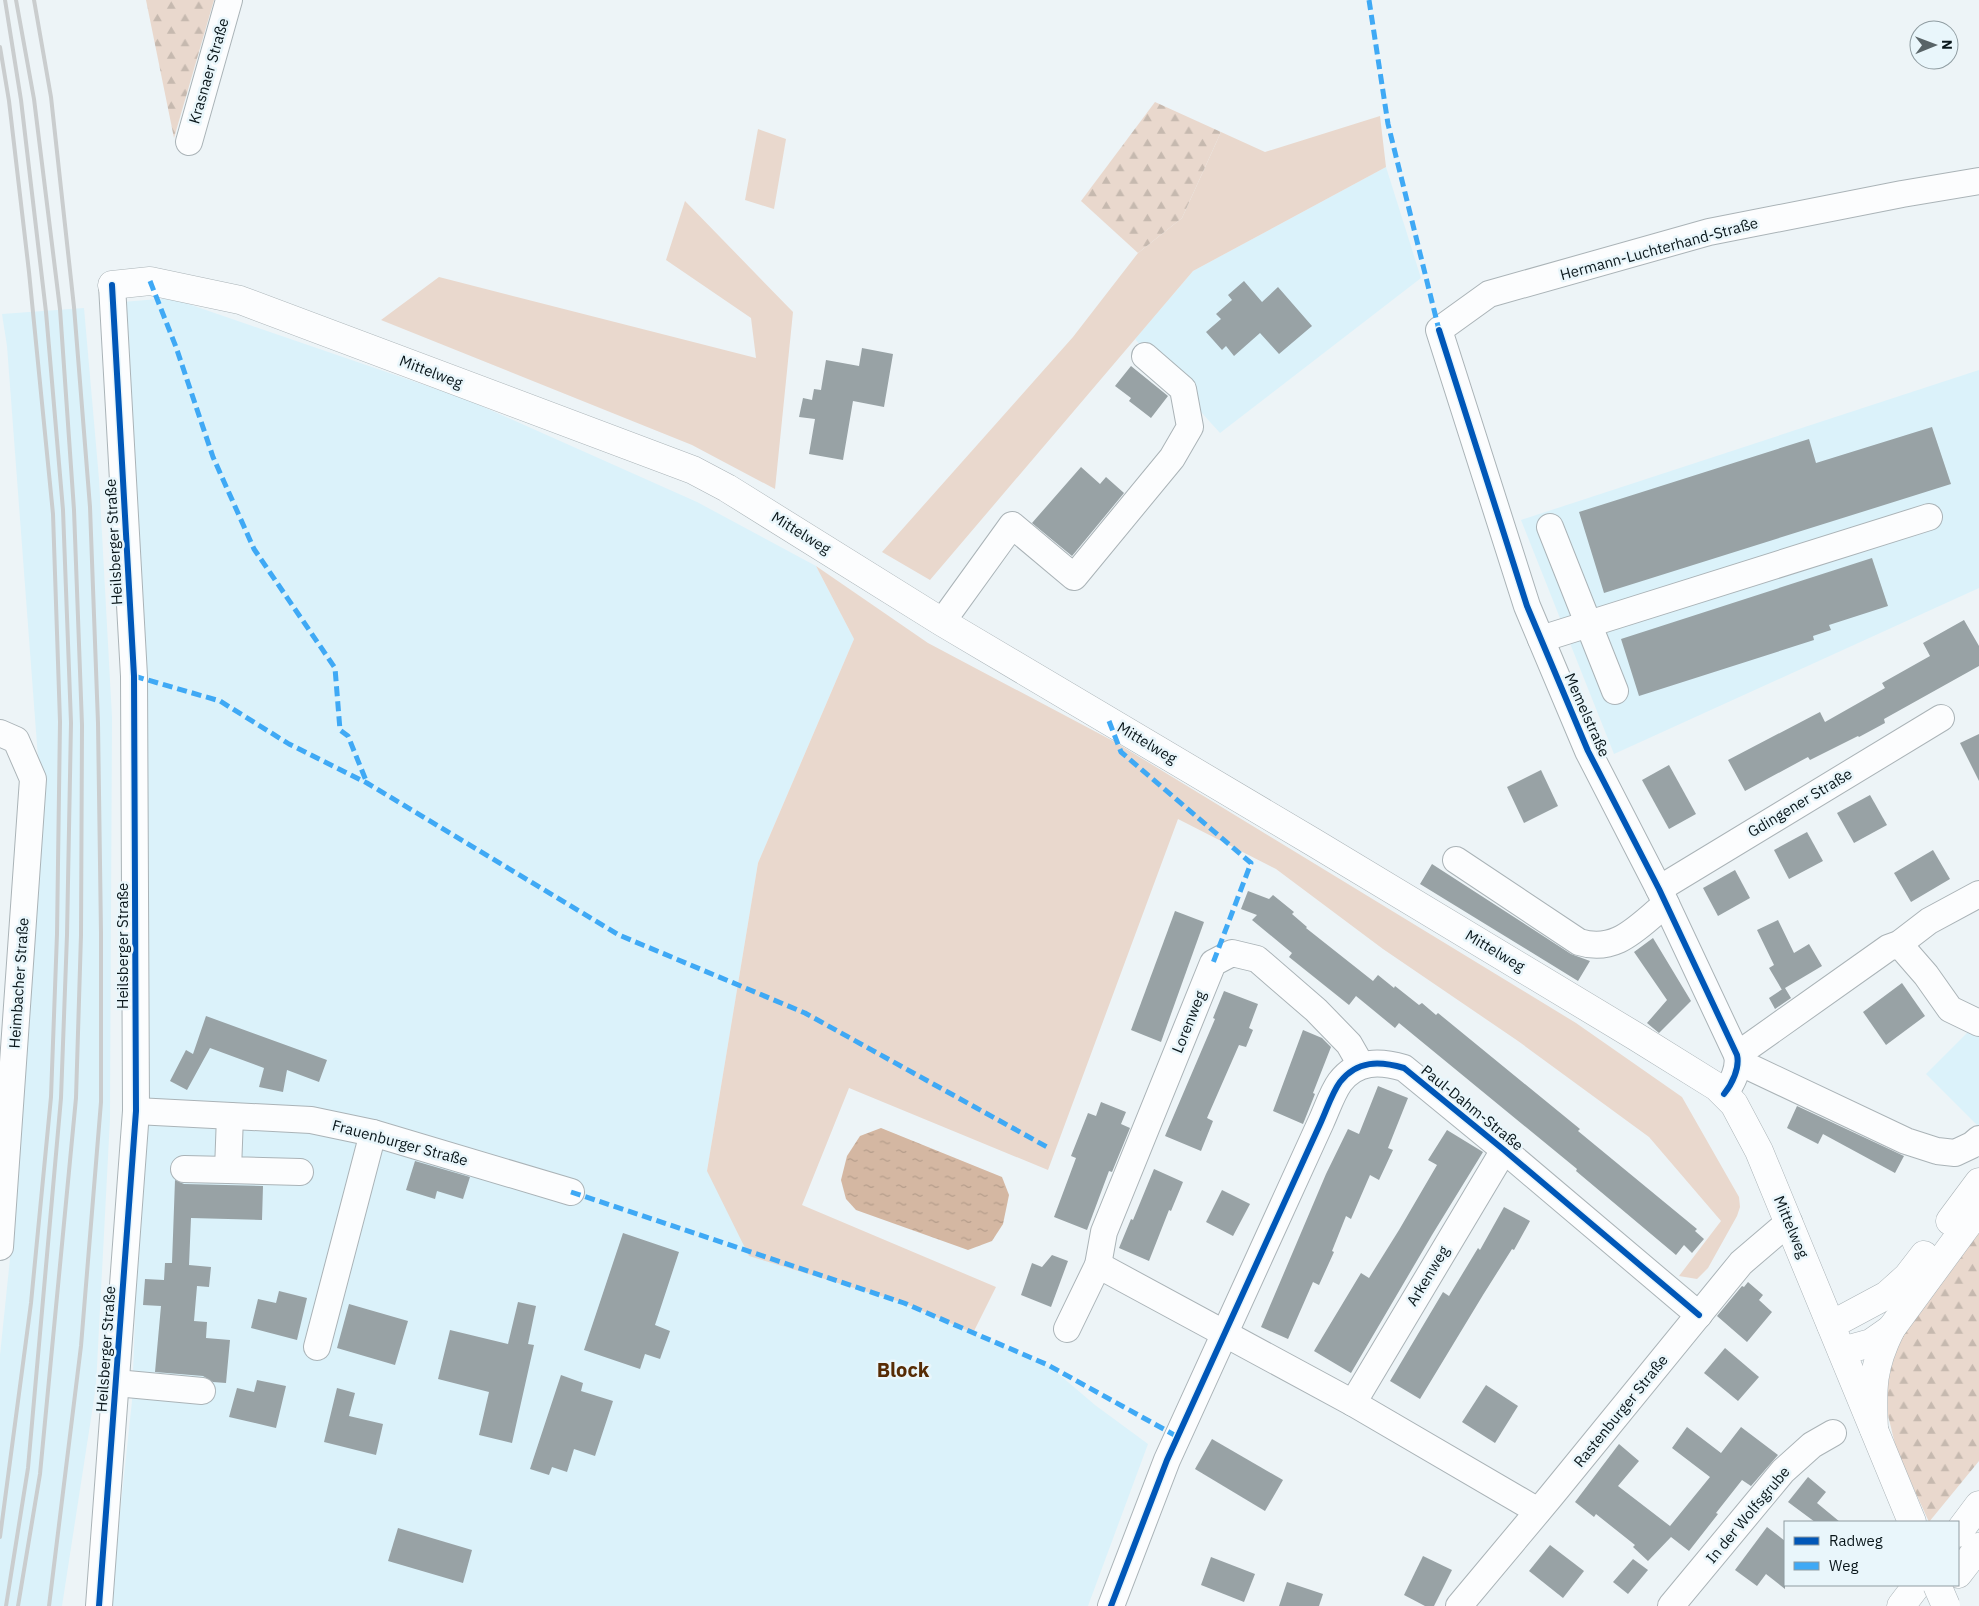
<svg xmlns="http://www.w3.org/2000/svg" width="1979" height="1606" viewBox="0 0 1979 1606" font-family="'IBM Plex Sans',sans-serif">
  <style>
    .built { fill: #dbf2fa }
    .grass { fill: #e9d8cd }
    .forest { fill: url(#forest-firs) }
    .water { fill: url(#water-ripples) }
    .building { fill: #98a2a5 }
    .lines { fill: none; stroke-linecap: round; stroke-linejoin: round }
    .minor-casing { stroke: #aab3b7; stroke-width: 28 }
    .major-casing { stroke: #aab3b7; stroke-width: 29 }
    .highway-casing { stroke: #aab3b7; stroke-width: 29 }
    .minor { stroke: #fcfdfe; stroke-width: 26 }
    .major { stroke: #fcfdfe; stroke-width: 28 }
    .highway { stroke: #fcfdfe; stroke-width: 28 }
    .rail { stroke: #cacdce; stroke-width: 4 }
    .major-bridge-casing { stroke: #aab3b7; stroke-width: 29; stroke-linecap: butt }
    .major-bridge { stroke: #fcfdfe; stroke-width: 28 }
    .quiet { stroke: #3fa9f5; stroke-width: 5; stroke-dasharray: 10 5; stroke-linecap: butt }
    .cycleway-casing { stroke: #e9f6fb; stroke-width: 9 }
    .cycleway { stroke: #0057b8; stroke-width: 6 }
    .labels { text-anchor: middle; stroke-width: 5; stroke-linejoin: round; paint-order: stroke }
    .street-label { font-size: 15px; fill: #09161a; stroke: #e9f6fb }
    .district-label { font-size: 20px; font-weight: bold; fill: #572b04; stroke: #e9f6fb }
  </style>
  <defs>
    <pattern id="forest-firs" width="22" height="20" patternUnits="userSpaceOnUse" patternTransform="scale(1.25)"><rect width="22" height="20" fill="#e9d8cd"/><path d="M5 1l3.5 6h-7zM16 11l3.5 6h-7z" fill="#c6b9af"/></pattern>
    <pattern id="water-ripples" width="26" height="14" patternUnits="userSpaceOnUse" patternTransform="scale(1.25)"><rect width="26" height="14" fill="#d4b7a2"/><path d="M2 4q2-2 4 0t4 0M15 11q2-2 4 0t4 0" fill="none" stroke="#b59d8b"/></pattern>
  </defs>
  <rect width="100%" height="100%" fill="#edf4f7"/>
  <g class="built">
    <polygon points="1386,167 1421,278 1220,433 1135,339 1193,271"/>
    <polygon points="171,298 468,400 697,502 816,566 854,639 758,863 707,1171 904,1303 1048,1365 1095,1405 1148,1444 1088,1606 110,1606 132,1401 147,986 122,302"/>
    <polygon points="84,308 99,479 112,717 110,1119 96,1386 62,1606 0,1606 0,1355 16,1201 38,758 7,346 2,314"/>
    <polygon points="1979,370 1979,588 1614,754 1521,520"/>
    <polygon points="1979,1021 1979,1127 1926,1074"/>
  </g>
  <g class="grass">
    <polygon points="1380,116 1386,167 1193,271 930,580 882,552 1073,337 1138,253 1182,218 1221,132 1265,152"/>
    <polygon points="758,129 786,139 774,209 745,200"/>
    <polygon points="685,201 793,312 775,489 692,445 381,320 439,277 756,358 751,318 666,260"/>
    <polygon points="816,566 928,643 1115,742 1576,1023 1682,1097 1739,1197 1740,1207 1737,1216 1708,1268 1697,1279 1679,1276 1721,1221 1649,1137 1518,1041 1383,949 1276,869 1178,819 1048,1170 849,1088 802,1205 996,1287 973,1333 904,1303 749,1256 707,1171 758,863 854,639"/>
  </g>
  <g class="forest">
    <polygon points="146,0 214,0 174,138"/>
    <polygon points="1155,102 1221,132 1182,218 1138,253 1081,201"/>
    <polygon points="1979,1217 1979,1461 1929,1522 1897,1452 1883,1395 1891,1348"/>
  </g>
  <polygon class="water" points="881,1128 1002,1177 1009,1195 1003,1224 992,1241 968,1250 856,1210 846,1199 841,1180 847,1156 860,1136"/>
  <g class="building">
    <polygon points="1244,281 1262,302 1278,287 1312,326 1279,354 1260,333 1234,356 1226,346 1222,350 1206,332 1221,319 1216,314 1232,300 1228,295"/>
    <polygon points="862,348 893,354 884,407 853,401 843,460 809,454 815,419 799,417 803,398 812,400 814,389 821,390 826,360 859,366"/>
    <polygon points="1131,366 1168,396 1151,418 1129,401 1131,398 1115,386"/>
    <polygon points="1932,427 1951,484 1604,593 1579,512 1809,439 1816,463"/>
    <polygon points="1081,467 1100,484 1106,477 1124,493 1072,556 1032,523"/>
    <polygon points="1872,558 1888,606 1829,625 1831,630 1813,636 1814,640 1639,696 1621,639"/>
    <polygon points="1964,620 1979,646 1979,666 1884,719 1885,723 1859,737 1858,736 1810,760 1808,757 1745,791 1728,760 1820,712 1825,722 1885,688 1882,683 1930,656 1923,643"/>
    <polygon points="1979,734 1979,781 1960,743"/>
    <polygon points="1669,765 1696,814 1669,829 1642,780"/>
    <polygon points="1541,770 1558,806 1524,823 1507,787"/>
    <polygon points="1870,795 1887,825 1854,843 1837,813"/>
    <polygon points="1807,832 1823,861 1789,879 1774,850"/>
    <polygon points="1933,850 1950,879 1911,902 1894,873"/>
    <polygon points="1432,864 1571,954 1590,961 1578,981 1420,884"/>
    <polygon points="1735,870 1750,898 1718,916 1703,888"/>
    <polygon points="1248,891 1269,899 1273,895 1294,912 1292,914 1307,927 1306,928 1373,981 1378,975 1394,988 1395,986 1419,1005 1422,1003 1436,1015 1438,1013 1580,1129 1578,1131 1697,1229 1695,1231 1704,1239 1692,1253 1684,1245 1676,1255 1576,1171 1577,1169 1399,1023 1395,1028 1356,996 1349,1005 1289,957 1292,953 1252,920 1257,915 1241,909"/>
    <polygon points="1175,911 1204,922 1161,1042 1131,1030"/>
    <polygon points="1778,920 1794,953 1809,944 1822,966 1785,988 1791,998 1775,1009 1769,998 1784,988 1782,990 1769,968 1774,965 1757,930"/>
    <polygon points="1653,938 1691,1001 1659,1033 1647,1023 1667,1000 1634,952"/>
    <polygon points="1902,983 1925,1016 1886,1045 1863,1012"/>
    <polygon points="1224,991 1258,1004 1249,1028 1253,1030 1246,1047 1239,1045 1207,1118 1213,1121 1201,1151 1165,1136 1215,1019 1213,1018"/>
    <polygon points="206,1016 327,1060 319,1082 287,1070 283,1092 259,1087 264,1068 210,1048 187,1090 170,1081 186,1050 193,1054"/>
    <polygon points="1303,1030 1322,1038 1331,1047 1313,1093 1315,1094 1303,1124 1273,1111"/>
    <polygon points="1378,1086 1408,1098 1388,1148 1393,1150 1379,1180 1370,1175 1351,1219 1346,1216 1332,1251 1334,1252 1319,1285 1313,1282 1288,1339 1261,1327 1326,1174 1348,1129 1359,1134"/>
    <polygon points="1101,1102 1126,1112 1121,1124 1130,1128 1112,1172 1109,1171 1087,1230 1054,1217 1076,1158 1071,1156 1088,1113 1096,1116"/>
    <polygon points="1797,1106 1904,1156 1895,1173 1823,1134 1818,1144 1787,1128"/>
    <polygon points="1447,1130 1483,1152 1432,1235 1351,1373 1314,1351 1361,1273 1369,1278 1399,1230 1437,1165 1428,1160"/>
    <polygon points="415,1161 470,1177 463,1199 437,1191 435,1199 406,1190"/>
    <polygon points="1154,1169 1183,1182 1171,1211 1169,1210 1149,1261 1119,1248 1131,1219 1133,1220"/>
    <polygon points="175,1180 184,1184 263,1186 262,1220 191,1218 189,1265 211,1267 209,1287 197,1286 194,1321 207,1322 206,1338 230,1340 226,1383 213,1382 203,1376 155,1372 161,1306 143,1305 145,1279 164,1280 165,1263 172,1263"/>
    <polygon points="1222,1190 1250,1204 1233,1236 1206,1222"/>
    <polygon points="1504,1207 1530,1221 1514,1250 1512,1249 1483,1295 1420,1399 1390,1381 1443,1292 1449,1296 1478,1248 1480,1250"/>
    <polygon points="623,1233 679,1252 655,1325 670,1331 660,1359 645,1354 640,1369 584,1350"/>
    <polygon points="1052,1255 1068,1261 1051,1307 1021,1295 1032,1263 1042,1267"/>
    <polygon points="1748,1282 1763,1295 1759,1300 1772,1312 1747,1342 1717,1316 1742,1286 1744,1287"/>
    <polygon points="279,1291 307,1298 297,1340 251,1328 258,1299 276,1303"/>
    <polygon points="518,1302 536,1306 528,1344 534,1345 512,1443 479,1435 489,1392 438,1379 450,1330 508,1344"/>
    <polygon points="349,1304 408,1321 395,1365 337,1348"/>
    <polygon points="1725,1348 1759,1377 1738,1401 1704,1373"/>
    <polygon points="561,1375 583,1383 581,1391 613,1401 595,1456 574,1449 567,1472 552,1467 549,1475 530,1469"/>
    <polygon points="257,1380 286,1386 276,1428 229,1417 237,1388 254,1392"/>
    <polygon points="1486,1385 1518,1406 1495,1443 1462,1422"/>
    <polygon points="337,1388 355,1393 349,1416 383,1424 376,1455 324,1442"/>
    <polygon points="1687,1427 1721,1453 1741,1427 1778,1455 1751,1486 1742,1480 1716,1513 1718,1514 1689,1551 1671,1537 1648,1561 1633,1547 1635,1545 1596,1514 1594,1517 1575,1502 1619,1444 1639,1461 1618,1486 1670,1526 1710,1477 1672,1448"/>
    <polygon points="1212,1439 1283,1480 1265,1511 1195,1469"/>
    <polygon points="1808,1477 1826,1492 1817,1503 1840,1522 1815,1522 1788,1502"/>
    <polygon points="1767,1527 1785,1541 1785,1589 1766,1574 1757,1586 1735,1570"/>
    <polygon points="398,1528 472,1550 463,1583 388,1561"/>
    <polygon points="1550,1545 1584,1571 1563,1598 1529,1571"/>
    <polygon points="1423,1556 1452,1570 1434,1606 1425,1606 1404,1595"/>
    <polygon points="1211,1557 1255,1574 1244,1602 1201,1585"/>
    <polygon points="1633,1559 1648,1570 1628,1594 1613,1582"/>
    <polygon points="1287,1582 1323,1594 1319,1606 1279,1606"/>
  </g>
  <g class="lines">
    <defs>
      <g id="minor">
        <polyline points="189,142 229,0"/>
        <polyline points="1550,527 1615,691"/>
        <polyline points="942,622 1012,525 1074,577 1172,458 1190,427 1183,389 1145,356"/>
        <polyline points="1541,639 1929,517"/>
        <polyline points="0,733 16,740 33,779 0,1247"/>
        <path d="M 1456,860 L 1579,942 C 1617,954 1638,926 1666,904"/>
        <polyline points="1659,889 1941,718"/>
        <polyline points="1899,944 1926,975 1950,1009 1979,1023"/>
        <polyline points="1737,1055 1888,948 1899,944 1929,921 1979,894"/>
        <polyline points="1739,1062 1906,1141 1937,1151 1955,1153 1972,1145 1979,1139"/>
        <path d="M 1724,1094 C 1732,1084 1740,1068 1737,1055 L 1659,889 L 1588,751 L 1527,606 L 1439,330 L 1489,294 L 1709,232 L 1902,194 L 1979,181"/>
        <polyline points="136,1111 311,1120 373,1133 571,1192"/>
        <polyline points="230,1116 228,1170 300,1172"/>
        <polyline points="184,1169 228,1170"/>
        <polyline points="1098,1265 1353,1403 1538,1511"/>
        <polyline points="1067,1329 1098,1265 1104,1232 1213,963 1232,953 1257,959 1316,1010 1349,1044 1361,1065"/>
        <polyline points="317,1347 373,1133"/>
        <polyline points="116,1383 202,1391"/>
        <polyline points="1353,1403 1504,1150"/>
        <polyline points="99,1606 136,1111 134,676 112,285"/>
        <path d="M 1111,1606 L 1167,1460 L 1321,1122 C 1327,1109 1332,1093 1340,1082 C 1357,1060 1380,1061 1404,1068 L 1504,1150 L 1699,1315"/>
        <polyline points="1459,1606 1551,1496 1741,1263 1789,1222"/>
        <polyline points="1671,1606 1783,1471 1812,1445 1833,1433"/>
      </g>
      <polyline id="major" points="112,285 150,281 240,300 693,470 727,488 942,622 1313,842 1635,1036 1717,1087 1734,1104 1759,1151 1912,1522"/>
      <g id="highway">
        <polyline points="1950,1221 1979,1182"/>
        <polyline points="1831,1325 1887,1295 1907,1277 1924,1255"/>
        <polyline points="1842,1351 1871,1343 1891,1329"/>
        <path d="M 1874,1429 C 1872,1388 1872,1367 1891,1329 L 1979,1209"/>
        <polyline points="1958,1533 1979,1505"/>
        <polyline points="1958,1574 1979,1547"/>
        <polyline points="1901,1606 1917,1585"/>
      </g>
    </defs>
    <use href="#minor" class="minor-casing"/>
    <use href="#major" class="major-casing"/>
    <use href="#highway" class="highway-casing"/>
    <use href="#minor" class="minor"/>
    <use href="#major" class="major"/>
    <use href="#highway" class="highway"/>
    <g class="rail">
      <polyline points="5,0 21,100 46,312 63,510 71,723 67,935 61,1098 28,1468 6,1606"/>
      <polyline points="16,0 34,99 60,309 74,510 82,725 81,935 76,1098 40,1474 18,1606"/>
      <polyline points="34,0 51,97 74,307 90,507 98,723 101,933 101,1102 81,1346 49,1606"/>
      <polyline points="0,47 9,101 29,272 53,514 60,722 57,934 51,1097 31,1303 0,1537"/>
    </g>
    <defs>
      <polyline id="major-bridge" points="1937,1585 1946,1606"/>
    </defs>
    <use href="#major-bridge" class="major-bridge-casing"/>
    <use href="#major-bridge" class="major-bridge"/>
    <g class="quiet">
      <polyline points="1369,0 1388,124 1439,330"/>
      <polyline points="150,281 176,347 213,457 254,549 335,668 340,730 348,736 367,783"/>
      <polyline points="134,676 220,701 289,744 367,783 619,935 805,1013 1047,1147"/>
      <polyline points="1109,721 1121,752 1251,863 1213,963"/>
      <polyline points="571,1192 904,1303 1048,1365 1178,1437"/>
    </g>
    <defs>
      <g id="cycleway">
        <path d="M 1439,330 L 1527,606 L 1588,751 L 1659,889 L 1737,1055 C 1740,1068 1732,1084 1724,1094"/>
        <polyline points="99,1606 136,1111 134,676 112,285"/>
        <path d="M 1111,1606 L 1167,1460 L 1321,1122 C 1327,1109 1332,1093 1340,1082 C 1357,1060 1380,1061 1404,1068 L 1504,1150 L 1699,1315"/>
      </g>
    </defs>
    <use href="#cycleway" class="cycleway-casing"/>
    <use href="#cycleway" class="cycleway"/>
  </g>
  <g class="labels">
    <g class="street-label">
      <text transform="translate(209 71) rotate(-74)" y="5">Krasnaer Straße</text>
      <text transform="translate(1659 249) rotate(-15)" y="5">Hermann-Luchterhand-Straße</text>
      <text transform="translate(431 372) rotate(21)" y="5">Mittelweg</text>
      <text transform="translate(801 533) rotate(32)" y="5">Mittelweg</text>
      <text transform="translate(114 542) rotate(-93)" y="5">Heilsberger Straße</text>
      <text transform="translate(1587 715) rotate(66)" y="5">Memelstraße</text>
      <text transform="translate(1147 743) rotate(31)" y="5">Mittelweg</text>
      <text transform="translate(1800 803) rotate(-31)" y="5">Gdingener Straße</text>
      <text transform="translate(123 946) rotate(-90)" y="5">Heilsberger Straße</text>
      <text transform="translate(1495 951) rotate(31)" y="5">Mittelweg</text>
      <text transform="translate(19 983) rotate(-86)" y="5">Heimbacher Straße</text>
      <text transform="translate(1189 1022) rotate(-68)" y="5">Lorenweg</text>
      <text transform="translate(1472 1108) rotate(39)" y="5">Paul-Dahm-Straße</text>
      <text transform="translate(400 1143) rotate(15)" y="5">Frauenburger Straße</text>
      <text transform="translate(1791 1227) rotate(67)" y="5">Mittelweg</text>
      <text transform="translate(1428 1276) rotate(-59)" y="5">Arkenweg</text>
      <text transform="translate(106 1349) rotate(-86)" y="5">Heilsberger Straße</text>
      <text transform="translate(1621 1411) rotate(-51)" y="5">Rastenburger Straße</text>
      <text transform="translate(1748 1515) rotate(-50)" y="5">In der Wolfsgrube</text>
    </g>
    <g class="district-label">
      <text x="903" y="1377">Block</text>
    </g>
  </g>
  <rect x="1784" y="1521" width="175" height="65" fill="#e9f6fb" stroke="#8f9ca1"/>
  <rect x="1794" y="1537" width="25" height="8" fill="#0057b8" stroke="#8f9ca1"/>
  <text x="1829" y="1546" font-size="15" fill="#09161a">Radweg</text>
  <rect x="1794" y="1562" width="25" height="8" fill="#3fa9f5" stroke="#8f9ca1"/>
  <text x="1829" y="1571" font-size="15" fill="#09161a">Weg</text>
  <g transform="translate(1934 45) rotate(89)"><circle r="24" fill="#e9f6fb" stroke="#8f9ca1"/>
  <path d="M0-4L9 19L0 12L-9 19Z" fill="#596467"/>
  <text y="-8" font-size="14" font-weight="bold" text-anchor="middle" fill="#09161a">N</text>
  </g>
</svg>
